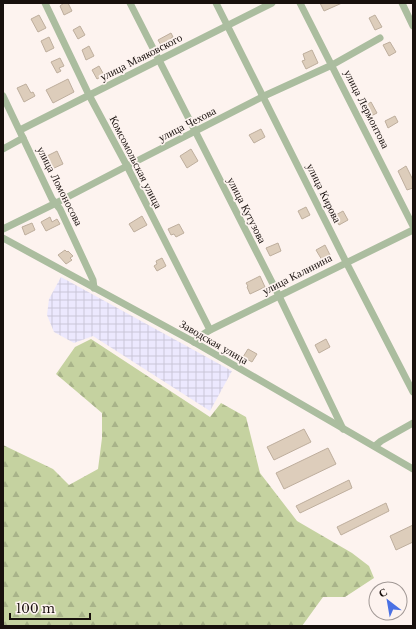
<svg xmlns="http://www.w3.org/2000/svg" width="416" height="629" viewBox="0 0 416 629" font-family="'Libre Baskerville',serif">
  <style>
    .industrial { fill: url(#industrial-grid) }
    .forest { fill: url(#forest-firs) }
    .building { fill: #ddcdbb; stroke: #beae9d }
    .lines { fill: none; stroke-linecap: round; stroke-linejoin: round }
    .minor { stroke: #abbd9f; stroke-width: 7 }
    .labels { text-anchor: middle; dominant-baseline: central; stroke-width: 3.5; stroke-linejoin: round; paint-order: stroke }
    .street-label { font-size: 11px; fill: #18100d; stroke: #fdf3ef }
  </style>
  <defs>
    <pattern id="industrial-grid" width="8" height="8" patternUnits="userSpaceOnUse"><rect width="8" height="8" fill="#ece8fe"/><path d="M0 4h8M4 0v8" fill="none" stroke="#cac6d8"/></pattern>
    <pattern id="forest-firs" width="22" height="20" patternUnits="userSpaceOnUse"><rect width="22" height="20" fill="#c5d2a0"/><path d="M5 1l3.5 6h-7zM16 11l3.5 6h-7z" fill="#a8b389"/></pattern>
  </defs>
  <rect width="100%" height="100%" fill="#fdf3ef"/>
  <polygon class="industrial" points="61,277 232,371 210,411 93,336 74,343 54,332 47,315 49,299"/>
  <polygon class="forest" points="91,339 210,417 221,403 246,417 260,473 297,521 352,553 369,566 374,578 345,597 323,597 302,626 3,626 3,445 53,469 69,485 98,469 102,438 102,413 56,374 75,347"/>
  <g class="building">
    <polygon points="64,3 68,3 72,11 64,15 60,6"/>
    <polygon points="320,3 342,3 324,11"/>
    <polygon points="39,15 46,28 38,32 31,19"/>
    <polygon points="375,15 382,27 375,30 369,18"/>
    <polygon points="80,26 85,35 78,39 73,30"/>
    <polygon points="171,33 173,37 171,38 174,43 165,47 163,43 161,45 158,40"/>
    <polygon points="49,37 54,48 46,52 41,41"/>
    <polygon points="390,42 396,52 389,56 383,45"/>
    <polygon points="89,46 94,56 86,60 82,50"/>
    <polygon points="312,50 318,63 306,69 302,61 305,60 303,54"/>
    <polygon points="60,58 64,66 59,68 61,71 57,73 51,62"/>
    <polygon points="99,66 104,75 97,79 92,70"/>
    <polygon points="68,79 74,92 53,103 46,90"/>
    <polygon points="26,84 31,93 33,92 35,96 24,102 17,88"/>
    <polygon points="371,102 377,113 369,117 363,107"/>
    <polygon points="395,116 398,122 388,128 385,121"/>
    <polygon points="261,129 265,137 254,143 249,135"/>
    <polygon points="191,149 198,161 187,168 180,156"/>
    <polygon points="57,151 63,164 52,169 47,156"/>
    <polygon points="406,166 413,180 413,188 407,190 398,171"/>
    <polygon points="306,207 310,215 302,219 298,211"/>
    <polygon points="343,211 348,220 339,225 334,216"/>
    <polygon points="142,216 147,225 134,232 129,224"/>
    <polygon points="50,217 52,222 57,219 60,224 46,231 41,222"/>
    <polygon points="32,223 35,230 25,235 22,227"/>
    <polygon points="179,224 184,233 176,237 174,234 171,235 168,229"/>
    <polygon points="278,243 281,251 270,256 266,248"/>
    <polygon points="325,245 330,255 322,260 316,250"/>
    <polygon points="65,250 67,252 68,251 73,256 70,258 72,260 66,264 58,255"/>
    <polygon points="162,258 166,266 157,271 154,266 157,264 156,261"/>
    <polygon points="260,276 265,287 250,294 247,287 248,286 246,283"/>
    <polygon points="326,339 330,347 319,353 315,345"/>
    <polygon points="248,349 257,354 252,362 243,357"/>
    <polygon points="304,429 311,442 274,460 267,447"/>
    <polygon points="328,448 336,464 284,489 276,473"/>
    <polygon points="349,480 352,488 300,513 296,506"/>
    <polygon points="386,503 389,511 341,535 337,527"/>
    <polygon points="413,525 413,542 396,550 390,536"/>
  </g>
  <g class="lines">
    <g class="minor">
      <polyline points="45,3 89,95 127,166 210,330"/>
      <polyline points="130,3 279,296 343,429"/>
      <polyline points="216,3 346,262 413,392"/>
      <polyline points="300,3 413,226"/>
      <polyline points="402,3 413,26"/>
      <polyline points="3,96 52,199 60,209 93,280 94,288"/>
      <polyline points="20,130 272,3"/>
      <polyline points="3,149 23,138"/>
      <polyline points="3,229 56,203 127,166 264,96 332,65 380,38"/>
      <polyline points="3,238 194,342 413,469"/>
      <polyline points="194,342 199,337 210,330 413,230"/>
      <polyline points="375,446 381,441 413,423"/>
    </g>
  </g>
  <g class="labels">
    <g class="street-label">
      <text transform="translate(141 57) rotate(-27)">улица Маяковского</text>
      <text transform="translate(367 109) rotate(63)">улица Лермонтова</text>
      <text transform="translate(187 124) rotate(-27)">улица Чехова</text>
      <text transform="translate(136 162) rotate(63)">Комсомольская улица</text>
      <text transform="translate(60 186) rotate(63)">улица Ломоносова</text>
      <text transform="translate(324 193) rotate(64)">улица Кирова</text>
      <text transform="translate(247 210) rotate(63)">улица Кутузова</text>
      <text transform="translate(297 274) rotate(-27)">улица Калинина</text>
      <text transform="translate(214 342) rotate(30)">Заводская улица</text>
    </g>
  </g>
  <rect width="416" height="629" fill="none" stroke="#18100d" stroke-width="8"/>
  <g transform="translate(388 601) rotate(329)"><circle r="19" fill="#fdf3ef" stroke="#a19895"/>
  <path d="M0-3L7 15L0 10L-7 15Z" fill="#4a71e4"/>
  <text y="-6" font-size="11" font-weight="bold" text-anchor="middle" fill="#18100d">С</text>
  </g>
  <path d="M10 613v6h80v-6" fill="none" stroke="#18100d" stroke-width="2"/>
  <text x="16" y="613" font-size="12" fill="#18100d" stroke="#fdf3ef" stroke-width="3" paint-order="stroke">100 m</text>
</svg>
